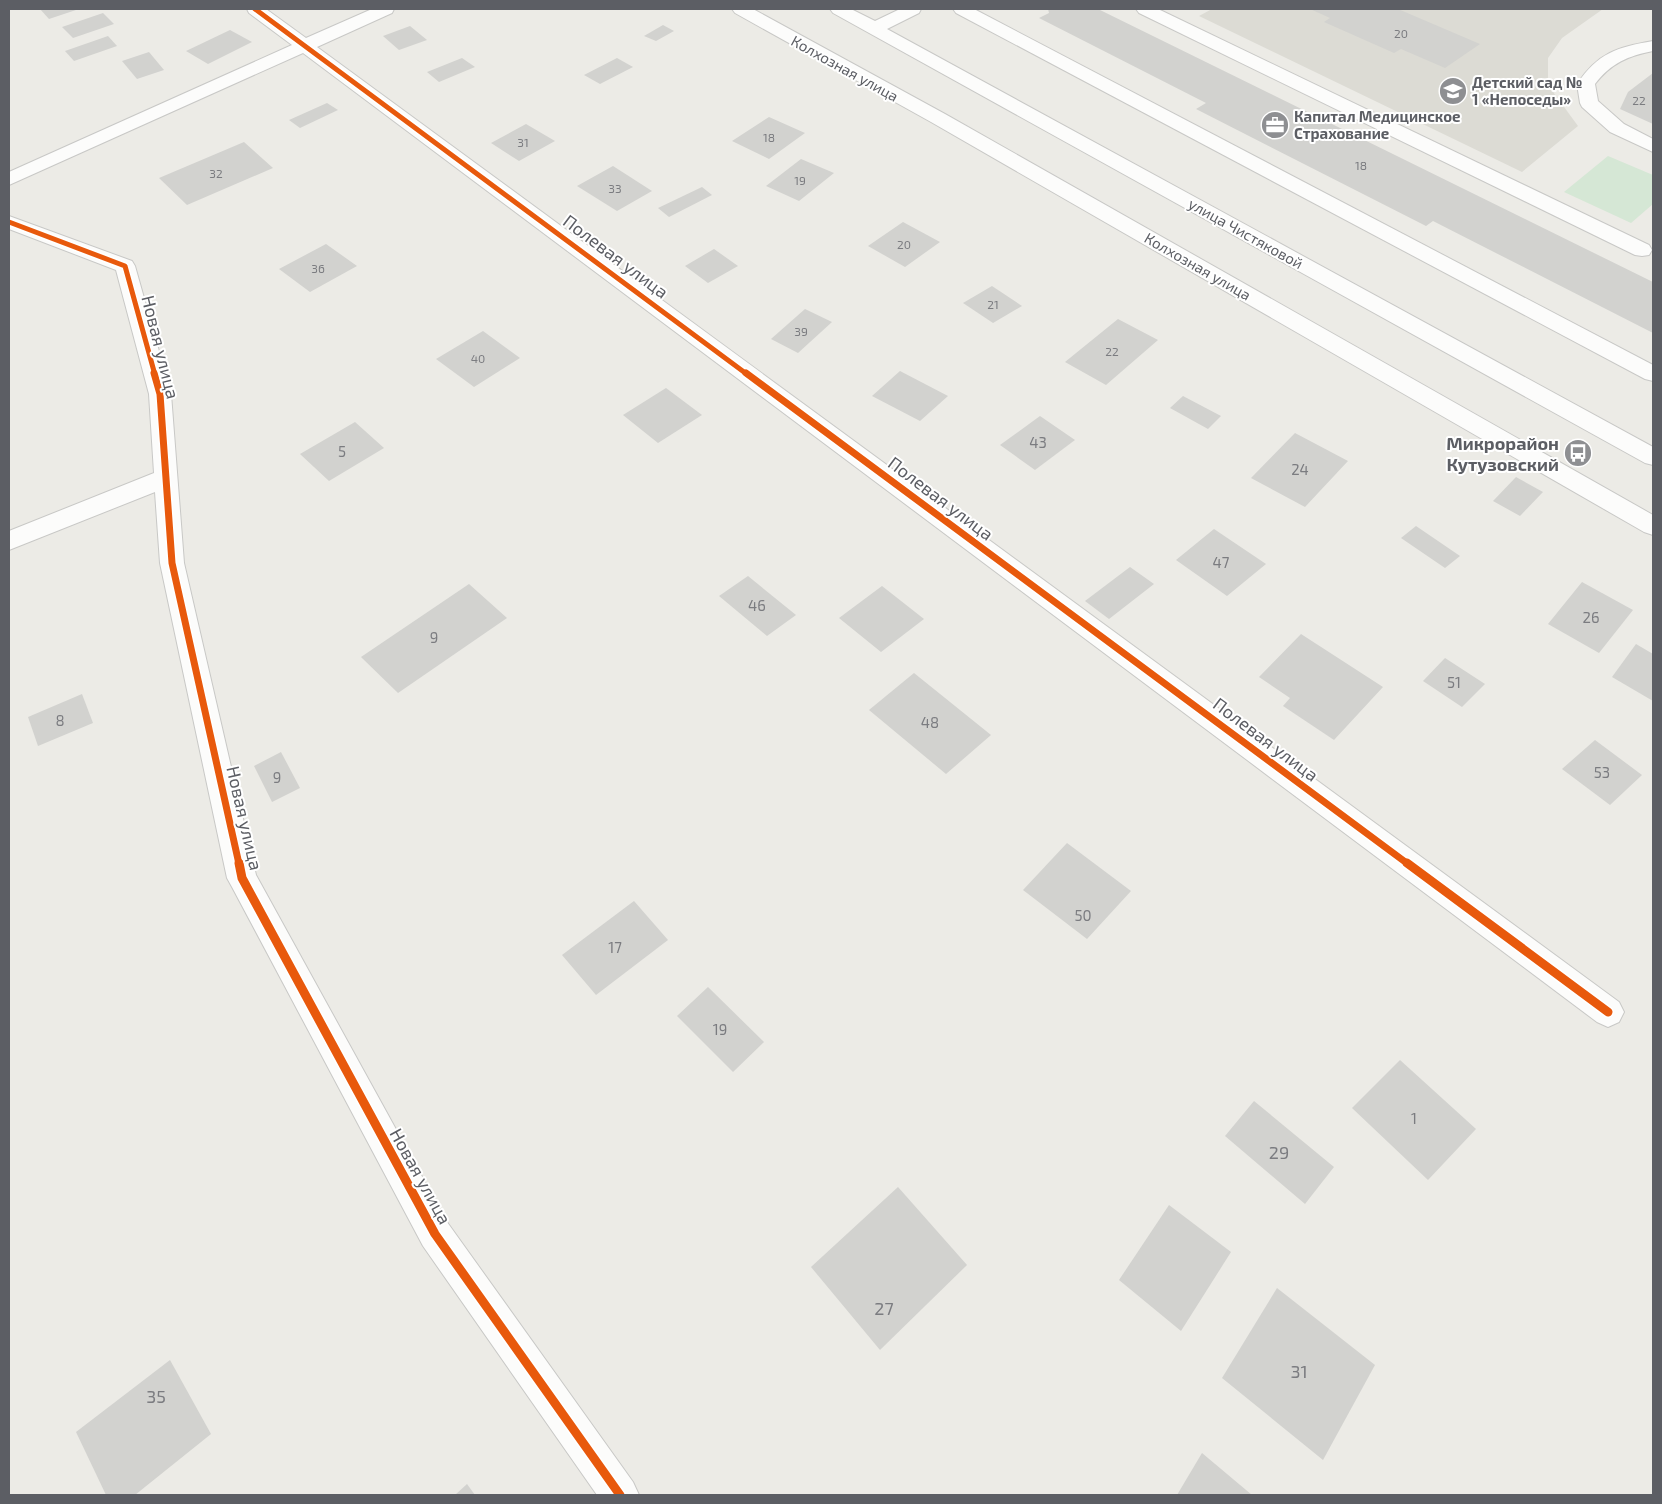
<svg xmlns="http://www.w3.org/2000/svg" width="1662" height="1504" viewBox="0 0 1662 1504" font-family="'Exo 2',sans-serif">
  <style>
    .education { fill: #dcdbd4 }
    .green { fill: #d5e7d5 }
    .building { fill: #d2d2cf }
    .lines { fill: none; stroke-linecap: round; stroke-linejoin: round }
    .minor-casing { stroke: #c8c8c6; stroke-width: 2 }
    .minor { fill: #fcfcfb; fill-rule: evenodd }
    .cycleway-far2-casing { stroke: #fff; stroke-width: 8 }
    .cycleway-far1-casing { stroke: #fff; stroke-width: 10 }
    .cycleway-casing { stroke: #fff; stroke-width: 12 }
    .cycleway-far2 { stroke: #e8590c; stroke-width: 5 }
    .cycleway-far1 { stroke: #e8590c; stroke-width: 7 }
    .cycleway { stroke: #e8590c; stroke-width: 9 }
    .labels { text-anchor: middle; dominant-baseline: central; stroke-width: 4; stroke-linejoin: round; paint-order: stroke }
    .far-number-label { font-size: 12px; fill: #7b7c80 }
    .far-street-label { font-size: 15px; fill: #5c5e64; stroke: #fff }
    .far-poi-label { font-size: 15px; font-weight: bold; fill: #5c5e64; stroke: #fff; text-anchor: start }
    .number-label { font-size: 15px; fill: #7b7c80 }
    .street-label { font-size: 18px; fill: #5c5e64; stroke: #fff }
    .poi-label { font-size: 18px; font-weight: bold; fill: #5c5e64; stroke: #fff; text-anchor: end }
    .near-number-label { font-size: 18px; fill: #7b7c80 }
  </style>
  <rect width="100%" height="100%" fill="#ecebe6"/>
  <polygon class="education" points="1212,9 1603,9 1562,38 1548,58 1548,85 1578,126 1522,172 1199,16"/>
  <polygon class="green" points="1608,156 1653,175 1653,204 1631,223 1564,192"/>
  <g class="building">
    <polygon points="40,9 79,9 49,19"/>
    <polygon points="1048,9 1098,9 1653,282 1653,333 1433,221 1426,226 1196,109 1206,103 1039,18 1049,13"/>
    <polygon points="1310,9 1398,9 1480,44 1445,68 1401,49 1394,53 1324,22 1330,18"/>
    <polygon points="103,13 114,24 73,38 62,27"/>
    <polygon points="663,25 674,31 656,41 644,36"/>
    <polygon points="410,26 427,40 399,50 383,36"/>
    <polygon points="230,30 252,42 208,64 186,51"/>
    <polygon points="108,36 117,46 74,61 65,51"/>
    <polygon points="149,52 164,70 137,79 122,61"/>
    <polygon points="462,58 475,67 439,82 427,72"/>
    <polygon points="617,58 633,67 600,84 584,75"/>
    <polygon points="1653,73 1653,124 1620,109 1628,92"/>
    <polygon points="327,103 338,110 300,128 289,120"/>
    <polygon points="769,117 805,133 769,159 732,141"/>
    <polygon points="526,124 555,141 519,161 491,143"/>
    <polygon points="244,142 273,168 187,205 159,178"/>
    <polygon points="801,159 834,173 799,201 766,186"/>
    <polygon points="613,166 652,191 617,211 577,186"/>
    <polygon points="702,187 712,195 669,217 658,208"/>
    <polygon points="903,222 940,242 905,267 868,246"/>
    <polygon points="326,244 357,266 310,292 279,269"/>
    <polygon points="714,249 738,266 708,283 685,266"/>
    <polygon points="992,286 1022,306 993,323 963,303"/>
    <polygon points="805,309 832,322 798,353 771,339"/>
    <polygon points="1118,319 1158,340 1106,385 1065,362"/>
    <polygon points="483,331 520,358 474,387 436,359"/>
    <polygon points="900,371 948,396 920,421 872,396"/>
    <polygon points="666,388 702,415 658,443 623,415"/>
    <polygon points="1183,396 1221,416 1208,429 1170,408"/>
    <polygon points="1040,416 1075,440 1035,470 1000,445"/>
    <polygon points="355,422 384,448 329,481 300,454"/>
    <polygon points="1295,433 1348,461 1305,507 1251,478"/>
    <polygon points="1516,477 1543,492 1520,516 1493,501"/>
    <polygon points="1416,526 1460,556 1445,568 1401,538"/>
    <polygon points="1214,529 1266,564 1227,596 1176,560"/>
    <polygon points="1130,567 1154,584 1109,619 1085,601"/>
    <polygon points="748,576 796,615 767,636 719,596"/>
    <polygon points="1582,582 1633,610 1599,653 1548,624"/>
    <polygon points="469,584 507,618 398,693 361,657"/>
    <polygon points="882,586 924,619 881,652 839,618"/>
    <polygon points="1301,634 1383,687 1334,740 1283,706 1290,698 1259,677"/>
    <polygon points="1636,644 1653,654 1653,701 1612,677"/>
    <polygon points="1445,658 1485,684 1462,707 1423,681"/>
    <polygon points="914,673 991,735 946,774 869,710"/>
    <polygon points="82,694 93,723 38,746 28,717"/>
    <polygon points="1595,740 1642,775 1610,805 1562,769"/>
    <polygon points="281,752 300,788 272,802 254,766"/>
    <polygon points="1067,843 1131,891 1087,939 1023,890"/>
    <polygon points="634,901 668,940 596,995 562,955"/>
    <polygon points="708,987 764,1042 733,1072 677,1016"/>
    <polygon points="1400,1060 1476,1129 1428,1180 1352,1108"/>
    <polygon points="1254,1101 1334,1167 1305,1204 1225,1136"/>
    <polygon points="898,1187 967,1265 880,1350 811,1267"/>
    <polygon points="1169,1205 1231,1252 1181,1331 1119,1280"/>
    <polygon points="1277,1288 1375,1365 1323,1460 1222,1378"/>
    <polygon points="170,1360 211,1434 135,1495 106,1495 76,1432"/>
    <polygon points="1202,1453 1252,1495 1177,1495"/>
    <polygon points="467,1484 475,1495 455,1495"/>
  </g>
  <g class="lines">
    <defs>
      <g id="minor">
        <polygon points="247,9 266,9 306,38 372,9 394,9 392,13 317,47 1619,1002 1624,1012 1619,1022 1608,1027 1597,1022 303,53 9,185 9,172 292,45 249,13"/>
        <polygon points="732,9 753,9 945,114 1653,515 1653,535 1644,532 931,122 735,13"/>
        <polygon points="830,9 851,9 875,21 900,9 921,9 919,13 887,29 1653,447 1653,465 1645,463 833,13"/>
        <polygon points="953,9 974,9 1653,365 1653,381 1645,379 956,13"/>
        <polygon points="1136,9 1158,9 1649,245 1652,250 1649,255 1642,256 1635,255 1139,13"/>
        <path d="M1653,41V51C1628,56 1611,63 1595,84L1598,101L1624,124L1653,139V152L1610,132L1582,107L1580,103L1577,84C1598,53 1617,47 1653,41Z"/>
        <polygon points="9,216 132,261 135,266 171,394 184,563 256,875 447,1222 633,1482 639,1495 597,1495 423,1246 232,887 227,878 160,563 155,492 9,550 9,531 154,473 149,394 116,270 9,229"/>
      </g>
    </defs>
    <use href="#minor" class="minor-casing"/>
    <use href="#minor" class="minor"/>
    <defs>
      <g id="cycleway-far2">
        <polyline points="255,9 748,375"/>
        <polyline points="9,222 125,266 155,375"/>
      </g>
      <g id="cycleway-far1">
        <polyline points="154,373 160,394 172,563 239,864"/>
        <polyline points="746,373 1408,864"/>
      </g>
      <g id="cycleway">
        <polyline points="239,863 242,878 435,1234 620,1495"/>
        <polyline points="1407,863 1608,1012"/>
      </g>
    </defs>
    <use href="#cycleway-far2" class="cycleway-far2-casing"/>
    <use href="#cycleway-far1" class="cycleway-far1-casing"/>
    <use href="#cycleway" class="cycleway-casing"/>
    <use href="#cycleway-far2" class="cycleway-far2"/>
    <use href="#cycleway-far1" class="cycleway-far1"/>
    <use href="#cycleway" class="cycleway"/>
  </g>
  <defs>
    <symbol id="school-disc" viewBox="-11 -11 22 22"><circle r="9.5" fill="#8e8f92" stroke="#fff"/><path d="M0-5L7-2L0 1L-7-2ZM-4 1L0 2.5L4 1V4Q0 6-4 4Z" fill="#fff"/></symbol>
    <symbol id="office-disc" viewBox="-11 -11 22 22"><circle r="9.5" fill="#8e8f92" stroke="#fff"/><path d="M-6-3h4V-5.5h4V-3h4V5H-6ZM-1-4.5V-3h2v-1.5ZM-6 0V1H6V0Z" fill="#fff"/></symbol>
    <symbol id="bus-disc" viewBox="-11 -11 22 22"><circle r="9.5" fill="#8e8f92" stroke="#fff"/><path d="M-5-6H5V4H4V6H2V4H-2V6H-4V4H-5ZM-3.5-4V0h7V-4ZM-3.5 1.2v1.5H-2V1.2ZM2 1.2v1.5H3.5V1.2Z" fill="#fff"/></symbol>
  </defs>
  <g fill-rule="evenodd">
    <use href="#school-disc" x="1437" y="75" width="32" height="32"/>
    <use href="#office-disc" x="1259" y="109" width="32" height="32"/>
    <use href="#bus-disc" x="1562" y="437" width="32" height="32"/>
  </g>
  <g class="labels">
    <g class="far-number-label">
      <text x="1401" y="33">20</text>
      <text x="1639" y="100">22</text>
      <text x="769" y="137">18</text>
      <text x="523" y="142">31</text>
      <text x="1361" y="165">18</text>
      <text x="216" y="173">32</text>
      <text x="800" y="180">19</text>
      <text x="615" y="188">33</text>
      <text x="904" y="244">20</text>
      <text x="318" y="268">36</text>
      <text x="993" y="304">21</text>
      <text x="801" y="331">39</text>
      <text x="1112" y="351">22</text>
      <text x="478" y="358">40</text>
    </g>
    <g class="far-street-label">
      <text transform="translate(845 68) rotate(29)">Колхозная улица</text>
      <text transform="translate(1246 233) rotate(29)">улица Чистяковой</text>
      <text transform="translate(1198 266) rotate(30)">Колхозная улица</text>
    </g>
    <g class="far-poi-label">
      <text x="1472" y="82">Детский сад №<tspan x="1472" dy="17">1 «Непоседы»</tspan></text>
      <text x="1294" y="116">Капитал Медицинское<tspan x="1294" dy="17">Страхование</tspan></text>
    </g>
    <g class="number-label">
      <text x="1038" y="442">43</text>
      <text x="342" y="451">5</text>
      <text x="1300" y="469">24</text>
      <text x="1221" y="562">47</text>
      <text x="757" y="605">46</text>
      <text x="1591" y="617">26</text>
      <text x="434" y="637">9</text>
      <text x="1454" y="682">51</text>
      <text x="60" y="720">8</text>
      <text x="930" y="722">48</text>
      <text x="1602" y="772">53</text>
      <text x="277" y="777">9</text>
      <text x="1083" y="915">50</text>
      <text x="615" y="947">17</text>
      <text x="720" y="1029">19</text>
      <text x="1414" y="1118">1</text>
    </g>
    <g class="street-label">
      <text transform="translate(616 256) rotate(37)">Полевая улица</text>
      <text transform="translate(161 347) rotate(76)">Новая улица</text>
      <text transform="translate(941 498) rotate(37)">Полевая улица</text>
      <text transform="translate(1266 739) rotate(37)">Полевая улица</text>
      <text transform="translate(245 818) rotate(77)">Новая улица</text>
      <text transform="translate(421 1176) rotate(61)">Новая улица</text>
    </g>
    <g class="poi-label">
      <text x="1559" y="443">Микрорайон<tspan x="1559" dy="21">Кутузовский</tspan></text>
    </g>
    <g class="near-number-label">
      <text x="1279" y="1152">29</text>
      <text x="884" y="1308">27</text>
      <text x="1299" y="1371">31</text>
      <text x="156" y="1396">35</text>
    </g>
  </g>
  <rect width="1662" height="1504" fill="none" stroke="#5c5e64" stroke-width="20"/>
</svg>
